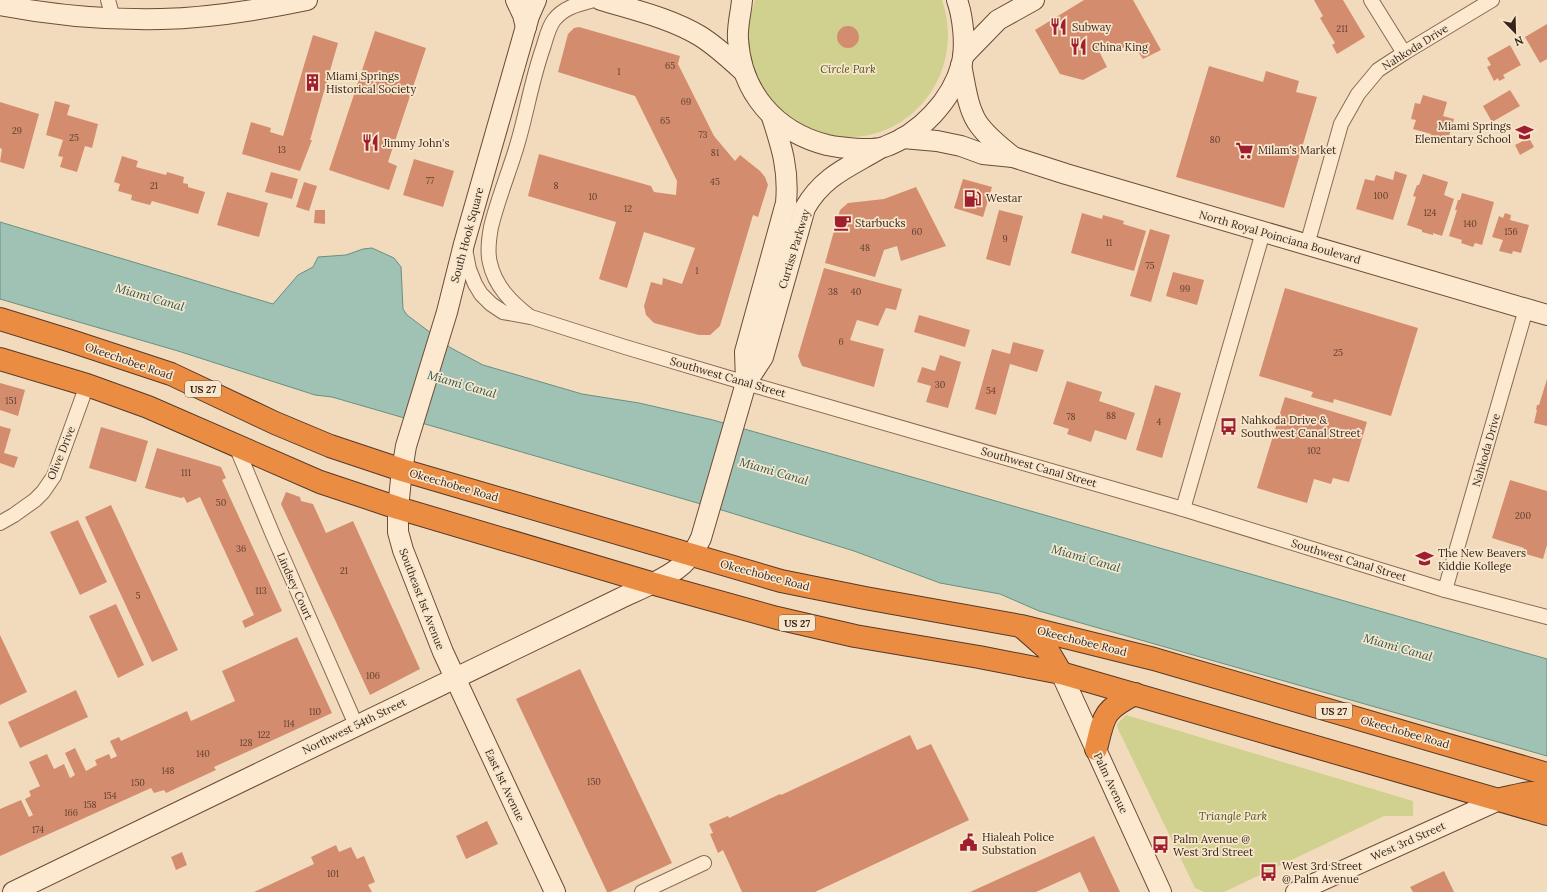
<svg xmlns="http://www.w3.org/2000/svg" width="1547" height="892" viewBox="0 0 1547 892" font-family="Lora,serif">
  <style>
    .green { fill: #d0d08f }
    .water { fill: #a0c2b4; stroke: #679081 }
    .building { fill: #d48c6e }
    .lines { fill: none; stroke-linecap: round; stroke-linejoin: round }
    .street-casing { stroke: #8a6a54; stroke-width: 16 }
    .secondary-casing { stroke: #6c4b37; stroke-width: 22 }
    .highway-casing { stroke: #573929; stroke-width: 24 }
    .street { stroke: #fce9cf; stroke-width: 14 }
    .secondary { stroke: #fce9cf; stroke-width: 20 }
    .highway { stroke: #eb8c43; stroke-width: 22 }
    .labels { text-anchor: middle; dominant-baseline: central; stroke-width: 3.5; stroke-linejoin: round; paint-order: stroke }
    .number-label { font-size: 9px; fill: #5f3f2f }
    .shield { fill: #f8e6cc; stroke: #725f4f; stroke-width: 1 }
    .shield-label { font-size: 10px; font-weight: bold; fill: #38251a }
    .poi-label { font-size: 11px; fill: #38251a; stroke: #f8e6cc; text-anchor: start }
    .street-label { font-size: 11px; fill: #38251a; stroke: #f8e6cc }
    .park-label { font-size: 11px; font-style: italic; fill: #4f561f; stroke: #f8e6cc }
    .water-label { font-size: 12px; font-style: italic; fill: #285950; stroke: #f8e6cc }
  </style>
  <rect width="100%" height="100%" fill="#f2dbbc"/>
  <g class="green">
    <path d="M755,0H942C971,85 889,166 806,127C786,118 770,104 760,85C746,57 745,29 755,0Z"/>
    <polygon points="1126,715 1413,801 1413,816 1384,816 1224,892 1204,892 1195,888 1118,729 1117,724"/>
  </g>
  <polygon class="water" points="0,222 273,304 298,275 313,267 318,257 346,255 363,249 372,248 394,258 401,267 403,309 407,315 451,348 483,365 582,394 639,403 713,420 1547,659 1547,756 1039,611 1000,594 940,583 854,551 725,511 332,397 315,395 178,351 0,299"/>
  <g class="building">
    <polygon points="1084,0 1133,0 1161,50 1143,59 1132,43 1115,52 1110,44 1099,51 1107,67 1083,80 1060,74 1035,30"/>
    <polygon points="1314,0 1343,0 1365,37 1337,54 1332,45 1335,43 1320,18 1323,16"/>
    <polygon points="1547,24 1547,59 1540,63 1525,37"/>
    <circle cx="848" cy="37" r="11"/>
    <polygon points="579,27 680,56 678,64 714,136 735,161 740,155 760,171 765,177 768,185 758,217 753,215 720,326 710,335 699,335 654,323 646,315 644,306 651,282 662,285 663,278 682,284 695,248 644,232 627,288 599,279 616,222 528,196 539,154 651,186 654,192 676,195 677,181 635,96 558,72 568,34 574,28"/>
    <polygon points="375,31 426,48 388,162 397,166 389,190 329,170"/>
    <polygon points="313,35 338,43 310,140 312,140 300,171 242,154 251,122 271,128 270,132 283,136"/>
    <polygon points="1510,45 1521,65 1503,75 1505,78 1499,81 1498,78 1494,81 1487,67 1491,65 1487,58"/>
    <polygon points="1209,66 1263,82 1266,71 1299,81 1296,92 1317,97 1284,208 1176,177"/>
    <polygon points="1510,90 1520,106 1492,122 1483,106"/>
    <polygon points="1423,95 1447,102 1443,116 1454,119 1448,140 1437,136 1436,139 1430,137 1431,134 1413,129 1416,120 1411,119 1415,103 1420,104"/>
    <polygon points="55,101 70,105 67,115 98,124 92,148 85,146 77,172 60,167 63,157 58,156 63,140 46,135"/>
    <polygon points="0,102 39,114 24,169 0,162 2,149 0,148"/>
    <polygon points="1529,138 1534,147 1520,155 1515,145"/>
    <polygon points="122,156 138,161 136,167 166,175 167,172 184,177 183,183 188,184 188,187 205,192 198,214 152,201 150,205 131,200 132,195 118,191 120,184 114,182"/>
    <polygon points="414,159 454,171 443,207 403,195"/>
    <polygon points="1395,171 1407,175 1393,220 1356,209 1365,179 1374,181 1376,175 1393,180"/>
    <polygon points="271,172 298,179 292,199 265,192"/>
    <polygon points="1423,174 1448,182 1444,195 1454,199 1442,236 1433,233 1433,235 1422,232 1422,230 1407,225 1416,197 1413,196 1417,185 1419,185"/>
    <polygon points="963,179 992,187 983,217 954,208"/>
    <polygon points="304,182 317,186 309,211 296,207"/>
    <polygon points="916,187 946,246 901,261 897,246 884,250 875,277 825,263 840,210 848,203 884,199"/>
    <polygon points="227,192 268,203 259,237 217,225"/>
    <polygon points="1462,193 1494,202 1482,245 1475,243 1473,247 1461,243 1462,240 1449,236 1457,210 1455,210 1458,200 1460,200"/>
    <polygon points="315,210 325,210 325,224 314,223"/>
    <polygon points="999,210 1023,216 1010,266 986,259"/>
    <polygon points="1082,213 1102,219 1103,215 1124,221 1123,224 1146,231 1134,271 1071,253"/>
    <polygon points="1505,213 1511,215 1510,220 1529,225 1521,253 1513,251 1512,254 1499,251 1503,240 1492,237 1499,216 1503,218"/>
    <polygon points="1150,229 1170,235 1151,302 1130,296"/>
    <polygon points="824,268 902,289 896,310 886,308 878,326 857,320 850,340 884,349 874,387 802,366 798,356"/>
    <polygon points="1173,272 1204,280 1197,305 1166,296"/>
    <polygon points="1285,288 1418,328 1391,416 1334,399 1333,403 1311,397 1313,392 1259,376"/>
    <polygon points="919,315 970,330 965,347 914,332"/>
    <polygon points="1013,342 1044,350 1037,372 1010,364 996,415 975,409 992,349 1010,354"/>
    <polygon points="940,355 961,362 948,408 926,402 931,386 917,382 922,367 935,371"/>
    <polygon points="1547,379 1547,426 1534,423 1537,410 1536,410 1537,405 1539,405"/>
    <polygon points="1067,381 1102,392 1099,401 1135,413 1126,440 1095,430 1091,442 1067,434 1069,429 1053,424"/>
    <polygon points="0,383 25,390 18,416 0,410"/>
    <polygon points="1155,385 1181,393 1162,458 1136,450"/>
    <polygon points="1285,397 1367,422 1349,482 1333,478 1331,484 1314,479 1307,503 1257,488"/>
    <polygon points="0,426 11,429 4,453 18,457 14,468 0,463"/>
    <polygon points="101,427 148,441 136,482 89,468"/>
    <polygon points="157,448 221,467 226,478 222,480 282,611 245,628 242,621 254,615 200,497 187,503 184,497 181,498 145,488"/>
    <polygon points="1510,480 1547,491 1547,545 1543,559 1522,553 1524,548 1492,538"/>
    <polygon points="286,492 300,497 301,501 313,504 326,533 353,521 420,669 370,695 281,504"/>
    <polygon points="111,505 178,650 152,662 85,517"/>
    <polygon points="78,520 107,582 80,595 50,532"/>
    <polygon points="116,604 144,665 118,678 89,616"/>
    <polygon points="0,635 27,692 0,705"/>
    <polygon points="297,637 332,713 214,767 216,770 166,793 164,790 154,793 151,788 0,856 0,809 21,800 29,817 33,815 25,799 31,796 29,791 40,786 29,762 47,754 54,769 64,764 70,778 75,775 65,753 75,748 86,771 97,765 95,760 109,754 111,759 117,756 110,741 119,737 121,741 187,711 191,721 235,701 222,671"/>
    <polygon points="580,669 672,863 610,892 607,892 516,699"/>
    <polygon points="76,690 88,717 20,748 8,722"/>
    <polygon points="910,735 917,750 931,744 969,820 815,892 742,892 723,850 718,853 710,834 713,833 709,824 728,816 729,818 780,794 781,795"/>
    <polygon points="487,821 498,844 466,859 456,836"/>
    <polygon points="1094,836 1120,892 1089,892 1080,872 1036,892 970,892"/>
    <polygon points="336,845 339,852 351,847 357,859 364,856 375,882 368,885 372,892 254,892 314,864 311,857"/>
    <polygon points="182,852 187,865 176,870 171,857"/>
    <polygon points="1444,871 1454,892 1413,892 1410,887"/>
  </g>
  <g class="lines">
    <defs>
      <g id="street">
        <polyline points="108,0 113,18"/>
        <polyline points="1371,0 1404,53"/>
        <polyline points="1307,245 1341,124 1358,94 1378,70 1404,53 1492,0"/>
        <polyline points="465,249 469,269 475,284 481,294 491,304 503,312 531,317 625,347 746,383 1183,509 1445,590 1547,617"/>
        <path d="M529,316C511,302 495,286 490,263C487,252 489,238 491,227C498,198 510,170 518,142C527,111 532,79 543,48C546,39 548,28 554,20C564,7 579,4 594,0"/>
        <polyline points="236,446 273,535 356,725"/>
        <polyline points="1183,509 1263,232"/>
        <polyline points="0,523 14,515 35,500 43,492 54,476 87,385"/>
        <polyline points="1445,590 1526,309"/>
        <polyline points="642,892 704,863"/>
      </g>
      <g id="secondary">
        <polyline points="516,0 523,15 526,27"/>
        <polyline points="536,0 529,16 464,244 447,312 406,446 402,470 398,508 398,532 403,550 443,652 555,892"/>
        <path d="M601,0C634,10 670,18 700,36C716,46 730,59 743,71"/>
        <path d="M742,0C741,13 737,26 738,39C741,92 775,132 827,145C841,148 871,151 884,147C920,134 952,101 962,63C966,45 963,17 957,0"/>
        <path d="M0,5C51,15 109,20 161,19C210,18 259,10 307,0"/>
        <polyline points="963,56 998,20 1034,0"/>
        <path d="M961,65C965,83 967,106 977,122C986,136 1001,147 1013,157"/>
        <polyline points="903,138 937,141 961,146 983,154 1013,157 1066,174 1547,315"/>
        <path d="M746,383L763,357L805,208C823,176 849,167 879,149"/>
        <polyline points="1061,673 1161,892"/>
        <path d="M13,892L621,598C640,589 673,576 686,561C693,555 697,546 701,538L746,383L745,352L786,203C789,170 782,148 772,117"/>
        <polyline points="1296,892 1499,800"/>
      </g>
      <g id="highway">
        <polyline points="0,319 68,340 171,374 275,423 330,446 402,470 781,581 865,598 1021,626 1154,659 1547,774"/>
        <polyline points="0,359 87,385 148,407 320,482 398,508 651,583 777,618 855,636 979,657 1061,673 1547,814"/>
        <polyline points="1022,627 1047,649 1061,673"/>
        <path d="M1096,749C1104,716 1103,710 1135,694"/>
        <path d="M1501,799C1516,796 1532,790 1547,794"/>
      </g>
    </defs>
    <use href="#street" class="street-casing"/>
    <use href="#secondary" class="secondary-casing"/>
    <use href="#highway" class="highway-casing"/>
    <use href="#street" class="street"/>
    <use href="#secondary" class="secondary"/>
    <use href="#highway" class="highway"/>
  </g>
  <defs>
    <symbol id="restaurant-bare" viewBox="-9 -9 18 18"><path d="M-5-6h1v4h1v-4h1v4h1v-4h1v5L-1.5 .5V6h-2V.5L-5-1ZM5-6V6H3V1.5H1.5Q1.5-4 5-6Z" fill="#9f1e2f" stroke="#f8e6cc" stroke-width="2.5" paint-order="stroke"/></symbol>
    <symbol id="building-bare" viewBox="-9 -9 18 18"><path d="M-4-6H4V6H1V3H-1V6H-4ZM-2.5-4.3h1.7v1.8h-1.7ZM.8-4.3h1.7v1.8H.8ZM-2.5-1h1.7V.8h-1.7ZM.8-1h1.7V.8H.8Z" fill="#9f1e2f" stroke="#f8e6cc" stroke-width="2.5" paint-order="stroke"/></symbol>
    <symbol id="school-bare" viewBox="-9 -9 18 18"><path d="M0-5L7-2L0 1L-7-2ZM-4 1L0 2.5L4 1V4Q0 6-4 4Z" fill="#9f1e2f" stroke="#f8e6cc" stroke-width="2.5" paint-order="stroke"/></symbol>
    <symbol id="supermarket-bare" viewBox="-9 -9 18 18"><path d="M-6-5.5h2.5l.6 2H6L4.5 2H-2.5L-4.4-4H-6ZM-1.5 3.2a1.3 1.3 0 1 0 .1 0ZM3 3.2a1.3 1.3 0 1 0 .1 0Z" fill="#9f1e2f" stroke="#f8e6cc" stroke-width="2.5" paint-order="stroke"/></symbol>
    <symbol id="fuel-bare" viewBox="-9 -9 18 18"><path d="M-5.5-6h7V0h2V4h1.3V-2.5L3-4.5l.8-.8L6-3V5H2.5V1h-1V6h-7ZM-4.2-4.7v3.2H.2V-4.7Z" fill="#9f1e2f" stroke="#f8e6cc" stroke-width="2.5" paint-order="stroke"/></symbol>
    <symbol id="cafe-bare" viewBox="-9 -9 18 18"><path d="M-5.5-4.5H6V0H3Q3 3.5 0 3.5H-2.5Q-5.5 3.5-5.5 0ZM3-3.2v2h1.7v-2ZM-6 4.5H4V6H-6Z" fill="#9f1e2f" stroke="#f8e6cc" stroke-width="2.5" paint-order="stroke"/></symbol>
    <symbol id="bus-bare" viewBox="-9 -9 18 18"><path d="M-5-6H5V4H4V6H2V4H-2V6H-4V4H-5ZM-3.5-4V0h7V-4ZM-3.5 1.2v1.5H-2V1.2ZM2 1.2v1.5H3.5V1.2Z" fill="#9f1e2f" stroke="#f8e6cc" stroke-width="2.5" paint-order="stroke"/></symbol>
    <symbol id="civic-bare" viewBox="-9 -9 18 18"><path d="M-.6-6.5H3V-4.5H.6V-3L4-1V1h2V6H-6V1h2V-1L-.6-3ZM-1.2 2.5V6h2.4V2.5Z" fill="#9f1e2f" stroke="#f8e6cc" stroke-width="2.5" paint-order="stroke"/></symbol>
  </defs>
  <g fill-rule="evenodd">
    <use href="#restaurant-bare" x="1046" y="14" width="25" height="25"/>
    <use href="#restaurant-bare" x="1066" y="34" width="25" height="25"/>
    <use href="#building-bare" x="300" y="70" width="25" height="25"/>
    <use href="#school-bare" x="1512" y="120" width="25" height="25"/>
    <use href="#restaurant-bare" x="358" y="130" width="25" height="25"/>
    <use href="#supermarket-bare" x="1232" y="138" width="25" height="25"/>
    <use href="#fuel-bare" x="960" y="186" width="25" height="25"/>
    <use href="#cafe-bare" x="830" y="210" width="25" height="25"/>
    <use href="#bus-bare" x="1216" y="414" width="25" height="25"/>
    <use href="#school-bare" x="1412" y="546" width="25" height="25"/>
    <use href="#civic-bare" x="956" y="830" width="25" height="25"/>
    <use href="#bus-bare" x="1148" y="832" width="25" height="25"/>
    <use href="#bus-bare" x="1256" y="860" width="25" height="25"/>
  </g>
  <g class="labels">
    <g class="number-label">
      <text x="1342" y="28">211</text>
      <text x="670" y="65">65</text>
      <text x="619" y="71">1</text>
      <text x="686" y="101">69</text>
      <text x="665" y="120">65</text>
      <text x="17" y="130">29</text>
      <text x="703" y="134">73</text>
      <text x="74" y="137">25</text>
      <text x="1215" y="139">80</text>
      <text x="282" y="149">13</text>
      <text x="715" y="152">81</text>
      <text x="430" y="180">77</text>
      <text x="715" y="181">45</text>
      <text x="154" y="185">21</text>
      <text x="556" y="185">8</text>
      <text x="1381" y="195">100</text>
      <text x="593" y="196">10</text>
      <text x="628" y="208">12</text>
      <text x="1430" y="212">124</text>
      <text x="1470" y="223">140</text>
      <text x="917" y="231">60</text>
      <text x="1511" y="231">156</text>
      <text x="1005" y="238">9</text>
      <text x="1109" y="242">11</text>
      <text x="865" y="247">48</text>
      <text x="1150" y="265">75</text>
      <text x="697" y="270">1</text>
      <text x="1185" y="288">99</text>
      <text x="833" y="291">38</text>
      <text x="856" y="291">40</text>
      <text x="841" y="341">6</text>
      <text x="1338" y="352">25</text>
      <text x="940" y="384">30</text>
      <text x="991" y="390">54</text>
      <text x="11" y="400">151</text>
      <text x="1111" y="415">88</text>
      <text x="1071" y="416">78</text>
      <text x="1159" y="421">4</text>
      <text x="1314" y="450">102</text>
      <text x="186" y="472">111</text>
      <text x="221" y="502">50</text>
      <text x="1523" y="515">200</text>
      <text x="241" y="548">36</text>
      <text x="344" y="570">21</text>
      <text x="261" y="590">113</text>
      <text x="138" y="595">5</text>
      <text x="373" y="675">106</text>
      <text x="315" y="711">110</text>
      <text x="289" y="723">114</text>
      <text x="264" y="734">122</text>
      <text x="246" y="742">128</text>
      <text x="203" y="753">140</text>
      <text x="168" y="770">148</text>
      <text x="594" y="781">150</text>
      <text x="138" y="782">150</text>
      <text x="110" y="795">154</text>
      <text x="90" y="804">158</text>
      <text x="71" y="812">166</text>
      <text x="38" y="829">174</text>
      <text x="333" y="873">101</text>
    </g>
    <g class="shield">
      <rect x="185" y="381" width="36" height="16" rx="3"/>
      <rect x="779" y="615" width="36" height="16" rx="3"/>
      <rect x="1316" y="703" width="36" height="16" rx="3"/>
    </g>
    <g class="shield-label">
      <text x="203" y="389">US 27</text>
      <text x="797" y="623">US 27</text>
      <text x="1334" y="711">US 27</text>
    </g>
    <g class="poi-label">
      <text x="1072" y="27">Subway</text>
      <text x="1092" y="47">China King</text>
      <text x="326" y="76">Miami Springs<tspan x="326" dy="13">Historical Society</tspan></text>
      <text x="1511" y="126" text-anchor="end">Miami Springs<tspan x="1511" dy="13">Elementary School</tspan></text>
      <text x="383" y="143">Jimmy John's</text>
      <text x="1258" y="150">Milam's Market</text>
      <text x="986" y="198">Westar</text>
      <text x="855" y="223">Starbucks</text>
      <text x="1241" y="420">Nahkoda Drive &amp;<tspan x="1241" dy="13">Southwest Canal Street</tspan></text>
      <text x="1438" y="553">The New Beavers<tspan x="1438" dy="13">Kiddie Kollege</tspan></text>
      <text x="982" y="837">Hialeah Police<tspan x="982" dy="13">Substation</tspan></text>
      <text x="1173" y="839">Palm Avenue @<tspan x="1173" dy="13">West 3rd Street</tspan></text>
      <text x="1282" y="866">West 3rd Street<tspan x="1282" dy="13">@ Palm Avenue</tspan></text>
    </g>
    <g class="street-label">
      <text transform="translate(1415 47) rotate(-32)">Nahkoda Drive</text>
      <text transform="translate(467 235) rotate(-75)">South Hook Square</text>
      <text transform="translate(1280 237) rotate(16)">North Royal Poinciana Boulevard</text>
      <text transform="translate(794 249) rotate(-73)">Curtiss Parkway</text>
      <text transform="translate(129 361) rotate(19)">Okeechobee Road</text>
      <text transform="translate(728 377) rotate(16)">Southwest Canal Street</text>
      <text transform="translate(1486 450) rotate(-74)">Nahkoda Drive</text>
      <text transform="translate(61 453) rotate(-68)">Olive Drive</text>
      <text transform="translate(1039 467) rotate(16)">Southwest Canal Street</text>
      <text transform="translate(454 485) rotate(16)">Okeechobee Road</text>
      <text transform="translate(1349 560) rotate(17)">Southwest Canal Street</text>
      <text transform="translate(765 575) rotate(15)">Okeechobee Road</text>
      <text transform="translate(295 586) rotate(66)">Lindsey Court</text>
      <text transform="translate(422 599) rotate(69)">Southeast 1st Avenue</text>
      <text transform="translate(1082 641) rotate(14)">Okeechobee Road</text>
      <text transform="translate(354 726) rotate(-26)">Northwest 54th Street</text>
      <text transform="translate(1405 732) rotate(16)">Okeechobee Road</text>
      <text transform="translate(1111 783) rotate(65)">Palm Avenue</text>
      <text transform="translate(505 785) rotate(65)">East 1st Avenue</text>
      <text transform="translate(1408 841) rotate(-24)">West 3rd Street</text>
    </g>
    <g class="park-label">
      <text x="848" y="69">Circle Park</text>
      <text x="1233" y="816">Triangle Park</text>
    </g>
    <g class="water-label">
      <text transform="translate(150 297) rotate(16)">Miami Canal</text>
      <text transform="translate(462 384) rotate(16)">Miami Canal</text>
      <text transform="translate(774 471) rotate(16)">Miami Canal</text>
      <text transform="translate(1086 558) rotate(16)">Miami Canal</text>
      <text transform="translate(1398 647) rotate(16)">Miami Canal</text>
    </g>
  </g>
  <g transform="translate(1515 32) rotate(157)" stroke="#f8e6cc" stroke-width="3" paint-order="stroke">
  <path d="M0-3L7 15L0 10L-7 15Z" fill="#38251a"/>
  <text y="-6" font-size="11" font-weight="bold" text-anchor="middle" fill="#38251a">N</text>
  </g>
</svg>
